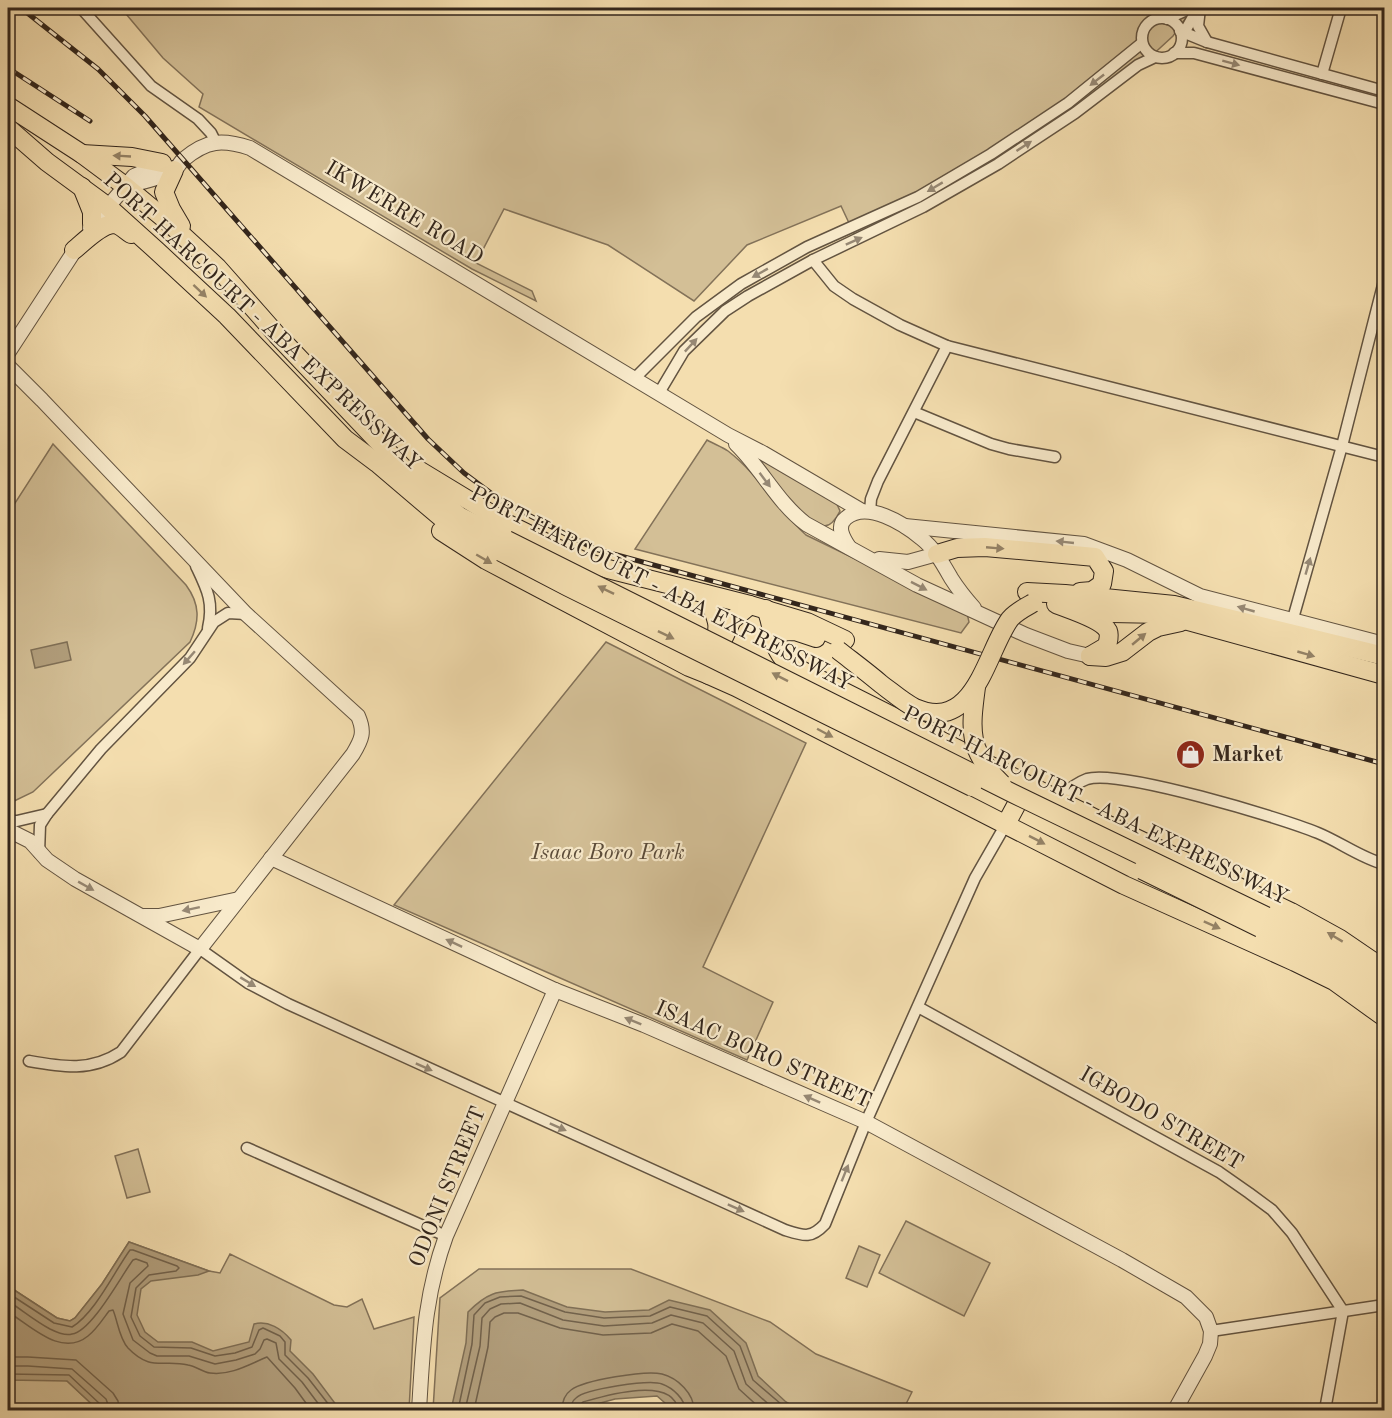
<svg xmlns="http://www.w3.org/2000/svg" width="1392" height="1418" viewBox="0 0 1392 1418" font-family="'Old Standard TT',serif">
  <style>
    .green { fill: #d3bf96; stroke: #837259; stroke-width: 1.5 }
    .water { fill: #b29f7d; stroke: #7f6f56; stroke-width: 1.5 }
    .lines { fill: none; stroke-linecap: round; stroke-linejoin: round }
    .shore { stroke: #72624c; stroke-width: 1.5 }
    .stream { stroke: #7f6f56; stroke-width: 3 }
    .minor-casing { stroke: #635441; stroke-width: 13 }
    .tertiary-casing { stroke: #635441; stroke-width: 16 }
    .primary-casing { stroke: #33261c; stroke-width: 20 }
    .trunk-casing { stroke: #33261c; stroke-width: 20 }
    .minor { stroke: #f8eacb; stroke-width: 10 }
    .tertiary { stroke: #f8eacb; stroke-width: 14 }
    .primary { stroke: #f4deaf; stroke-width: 18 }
    .trunk { stroke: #f4deaf; stroke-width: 18 }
    .rail-casing { stroke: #33261c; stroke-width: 5 }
    .rail { stroke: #f8eacb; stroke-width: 3; stroke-dasharray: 9; stroke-linecap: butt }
    .primary-bridge-casing { stroke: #33261c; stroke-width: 20; stroke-linecap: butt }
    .trunk-bridge-casing { stroke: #33261c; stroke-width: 20; stroke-linecap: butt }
    .primary-bridge { stroke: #f4deaf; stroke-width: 18 }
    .trunk-bridge { stroke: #f4deaf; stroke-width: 18 }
    .oneway { fill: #968874 }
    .oneway2 { fill: #948266 }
    .labels { text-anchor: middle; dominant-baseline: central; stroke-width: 4.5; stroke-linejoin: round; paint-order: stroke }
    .street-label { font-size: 22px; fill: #33261c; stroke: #f8eacb }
    .poi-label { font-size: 22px; font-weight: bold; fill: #33261c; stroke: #f8eacb; text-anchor: start }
    .park-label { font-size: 22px; font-style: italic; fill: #5b4c3a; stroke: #f8eacb }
  </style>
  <rect width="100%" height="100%" fill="#f4deaf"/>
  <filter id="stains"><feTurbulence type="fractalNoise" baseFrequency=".00333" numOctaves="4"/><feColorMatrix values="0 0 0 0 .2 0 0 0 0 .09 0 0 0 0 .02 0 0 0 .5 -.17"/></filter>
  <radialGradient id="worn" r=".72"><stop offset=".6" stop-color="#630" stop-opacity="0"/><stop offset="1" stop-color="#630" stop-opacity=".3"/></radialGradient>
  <g class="green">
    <polygon points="121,8 1193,8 1173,36 1147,60 1054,128 857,240 841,206 747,245 694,301 608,245 504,209 476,263 532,291 536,301 472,269 199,107 203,94 163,58"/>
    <path d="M707,440C714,444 722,447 728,451C758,474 778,510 806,535L967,613L969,622L961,633L635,549Z"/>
    <path d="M53,444L186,585C200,604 200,621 190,642L33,792L8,804V514Z"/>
    <path d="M766,461L836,502L840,511C837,517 831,527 823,526C803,523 770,479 761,462Z"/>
    <polygon points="606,642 806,743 703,967 773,1002 747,1060 394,905"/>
    <polygon points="138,1149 150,1192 127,1198 115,1156"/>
    <polygon points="906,1221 990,1263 964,1316 879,1273"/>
    <polygon points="129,1242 209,1271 220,1273 230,1254 334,1305 347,1307 362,1299 374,1329 414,1317 409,1410 136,1410 8,1286 57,1318 70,1321 75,1318 102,1284"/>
    <polygon points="859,1246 880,1255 867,1287 846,1278"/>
    <polygon points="479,1269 631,1269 770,1322 816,1354 912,1392 903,1410 800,1410 705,1359 471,1410 433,1410 440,1298"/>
    <polygon points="8,1347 67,1381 98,1410 8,1410"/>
  </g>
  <g class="water">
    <polygon points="67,642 71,660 35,668 31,650"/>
    <path d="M129,1242L209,1271L198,1275L151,1281L141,1289L137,1315L145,1332L158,1342H192L213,1351L249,1342L254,1324C268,1320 282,1329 291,1340L290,1351L313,1374L340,1410H98L67,1381L8,1380V1286L57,1318L70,1321L75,1318L102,1284Z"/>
    <path d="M523,1290L567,1307L605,1312L649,1310L669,1300L710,1310L746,1343L758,1376L786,1402L800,1410H673L657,1396L615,1399L575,1410H451L466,1343L468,1312C487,1293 496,1291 523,1290Z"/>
  </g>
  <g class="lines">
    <g class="shore">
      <path d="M8,1293L54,1323L72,1327C95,1313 114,1272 130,1250H133L177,1266L179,1268L176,1271L149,1275L136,1288L131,1317L140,1336L154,1347L191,1348L215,1356L235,1353L252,1347L259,1330L263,1328L280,1336L285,1342V1355L308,1378L333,1410"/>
      <path d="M8,1301C22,1310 35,1321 50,1329C56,1332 66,1336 72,1334C92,1331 121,1276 133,1260L136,1259L147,1263L148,1266L130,1283L123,1314L133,1340L150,1353L157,1356H189L215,1364L236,1360L255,1354L260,1349L264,1340L267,1339L276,1343L279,1359L302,1382L323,1410"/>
      <path d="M8,1312C30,1325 61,1358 88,1336C96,1330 103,1319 109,1311L113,1310C118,1322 119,1338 128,1348C151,1372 163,1359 188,1365C196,1366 202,1372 210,1373C230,1376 250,1364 267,1357L295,1388L311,1410"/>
      <polyline points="8,1357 28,1357 76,1360 113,1393 118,1401 119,1410"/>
      <polyline points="8,1366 28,1366 72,1369 106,1399 110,1410"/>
      <polyline points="8,1374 69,1375 100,1404 102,1410"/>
      <polyline points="458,1410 472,1344 474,1315 485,1303 500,1297 521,1296 565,1312 604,1318 650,1316 670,1307 707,1316 740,1346 753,1380 788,1410"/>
      <polyline points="465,1410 480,1346 482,1318 490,1309 501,1304 520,1303 563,1320 604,1326 652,1323 671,1315 703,1323 734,1351 746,1384 775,1410"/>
      <polyline points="474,1410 488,1347 490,1322 495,1317 504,1313 518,1313 560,1328 603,1335 651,1333 672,1324 698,1331 726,1356 739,1389 762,1410"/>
      <path d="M562,1410C562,1402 564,1395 571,1390C584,1380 646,1370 662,1374C678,1378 694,1394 694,1410"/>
      <path d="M571,1410C571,1406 572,1401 576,1398C585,1389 650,1379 662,1384C673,1388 685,1399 685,1410"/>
      <path d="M578,1410L579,1406L583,1402C604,1396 673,1375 678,1410"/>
    </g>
    <polyline class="stream" points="747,8 757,12 783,8"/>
    <defs>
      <g id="minor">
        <polyline points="81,8 151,86 198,119 211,133 215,141"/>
        <polyline points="1200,8 1198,26 1207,42"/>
        <circle cx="1162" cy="38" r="20"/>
        <polyline points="1167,19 1191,8"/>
        <polyline points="1180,31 1207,42 1384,91"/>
        <polyline points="1184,33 1198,8"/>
        <polyline points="1174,53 1194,53 1384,104"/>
        <polyline points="1322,74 1341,8"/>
        <polyline points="813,260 834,286 853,299 900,325 947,346 1384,457"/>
        <polyline points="635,378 696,317 741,284 807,247 918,197 991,154 1068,103 1142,43"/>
        <polyline points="659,393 684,351 725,311 748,296 813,260 923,207 998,164 1075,113 1138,65 1155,57"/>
        <polyline points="914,412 991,444 1009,449 1055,457"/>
        <polyline points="870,512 871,499 878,481 947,346"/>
        <path d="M196,566C207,589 214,602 208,628"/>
        <polyline points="1292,622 1342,446 1384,281"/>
        <path d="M1056,799C1065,792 1076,783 1087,779C1119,769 1282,818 1318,833C1340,842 1361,858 1384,864"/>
        <polyline points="8,821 17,821 47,814"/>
        <polyline points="39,853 40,825 47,814 101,749 190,658 214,622 228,613 246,614"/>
        <polyline points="918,1007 1219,1172 1249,1193 1272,1210 1292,1233 1343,1311 1325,1410"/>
        <path d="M29,1061C63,1067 91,1072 121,1052L200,949L248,983L288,1004L785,1230C804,1236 811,1239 825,1224L866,1122L975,878L1006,824"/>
        <polyline points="247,1148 446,1236"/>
        <polyline points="1211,1331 1384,1305"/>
      </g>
      <g id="tertiary">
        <path d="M125,186C139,183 163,178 175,170C178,167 180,162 184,159C207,140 222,139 250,148L728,435L763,453L862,511"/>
        <polyline points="90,228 134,176 164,163"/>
        <polyline points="8,353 79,244"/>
        <path d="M8,366L42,400L246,614L358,716C365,732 362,739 353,754L200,949L75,879L47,860L30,841L8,830"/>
        <path d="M736,444C762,469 777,502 806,524L917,585L1026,635L1068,651L1090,656"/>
        <polyline points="905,526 1084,544 1127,560 1200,596 1384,644"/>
        <path d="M849,547C843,538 836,526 846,518C867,500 904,524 921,538C935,549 943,564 951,578C958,589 966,599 974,608"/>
        <polyline points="879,559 908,562 937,554"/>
        <polyline points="271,858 555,990 644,1025 866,1122 1122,1260 1186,1297 1206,1317 1211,1331 1210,1344 1205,1356 1175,1410"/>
        <polyline points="144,916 159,916 239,899"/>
        <path d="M419,1410C423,1347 424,1297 446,1236L555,990"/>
      </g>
      <g id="primary">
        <polyline points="937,554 957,548 985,547 1095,557 1104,571 1102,584 1092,591 1080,592"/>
        <polyline points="1027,592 1065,594 1174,605 1384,656"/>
        <path d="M1056,604C1068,609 1102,619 1108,631C1110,636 1108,641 1107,646L1090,656"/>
        <polyline points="1079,608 1111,613 1163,614 1384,675"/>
        <path d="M766,609C775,630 769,644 787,663L1100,821L1291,912L1340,939L1384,969"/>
        <polyline points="771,632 795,631 816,638"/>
        <polyline points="845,640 807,622 750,605 732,620 710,667 709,675 736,687 1124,885 1295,962 1334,981 1384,1017"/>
        <polyline points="1090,656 1106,657 1122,652 1148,632 1158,627 1181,622"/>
        <polyline points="1006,824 1027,785"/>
      </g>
      <g id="trunk">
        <polyline points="8,106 82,154 125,186 166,220 217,267 277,335 409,474 459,516 507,540"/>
        <polyline points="8,128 47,162 107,206 157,251 227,316 345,439 377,463 450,525 501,552"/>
        <polyline points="82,154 132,157 162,163"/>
        <polyline points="174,170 164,192 171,209 181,226"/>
        <polyline points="82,187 92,212 92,224"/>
        <path d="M74,250C84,242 100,225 113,224C120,224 126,231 131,234"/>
        <polyline points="417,469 506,523 583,561 608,569 750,605"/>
        <polyline points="441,531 486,560 689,667 709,675"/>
        <path d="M705,655C725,633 718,618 705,594"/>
        <polyline points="1266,916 1331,950 1384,986"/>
        <polyline points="1260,928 1341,971 1384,1002"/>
      </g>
    </defs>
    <use href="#minor" class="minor-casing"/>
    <use href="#tertiary" class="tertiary-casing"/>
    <use href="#primary" class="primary-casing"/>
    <use href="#trunk" class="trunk-casing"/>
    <use href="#minor" class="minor"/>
    <use href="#tertiary" class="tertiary"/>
    <use href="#primary" class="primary"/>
    <use href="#trunk" class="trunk"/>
    <defs>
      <g id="rail">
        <polyline points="21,8 98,69 145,116 428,439 464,473 503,502 595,549 1384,764"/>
        <polyline points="8,68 90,121"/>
      </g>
    </defs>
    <use href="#rail" class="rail-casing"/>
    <use href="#rail" class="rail"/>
    <defs>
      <path id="primary-bridge" d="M838,650C852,661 867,672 881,684C892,692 903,702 915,708C975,734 986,652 1010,619C1016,612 1024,608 1033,603"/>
      <g id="trunk-bridge">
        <polyline points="507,540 1012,793 1266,916"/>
        <polyline points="501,552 568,587 972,787"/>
        <path d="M976,687C970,732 968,751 1002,784"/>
        <polyline points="1142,870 1260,928"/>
      </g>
    </defs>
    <use href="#primary-bridge" class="primary-bridge-casing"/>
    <use href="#trunk-bridge" class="trunk-bridge-casing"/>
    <use href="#primary-bridge" class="primary-bridge"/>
    <use href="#trunk-bridge" class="trunk-bridge"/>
  </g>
  <defs><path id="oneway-solid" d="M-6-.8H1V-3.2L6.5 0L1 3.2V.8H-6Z" transform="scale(1.5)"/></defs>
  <g class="oneway">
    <use href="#oneway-solid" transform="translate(1231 63) rotate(15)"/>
    <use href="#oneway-solid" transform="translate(1097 80) rotate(142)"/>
    <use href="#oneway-solid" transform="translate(1024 146) rotate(-33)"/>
    <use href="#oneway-solid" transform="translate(935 187) rotate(149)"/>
    <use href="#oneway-solid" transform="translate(854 241) rotate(-24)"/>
    <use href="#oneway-solid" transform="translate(760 273) rotate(151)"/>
    <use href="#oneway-solid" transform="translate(691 345) rotate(-47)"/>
    <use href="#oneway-solid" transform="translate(765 480) rotate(53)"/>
    <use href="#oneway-solid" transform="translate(1065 542) rotate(-174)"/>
    <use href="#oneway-solid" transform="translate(1308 566) rotate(-74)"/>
    <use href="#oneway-solid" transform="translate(919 586) rotate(27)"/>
    <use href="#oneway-solid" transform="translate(1246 609) rotate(-164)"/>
    <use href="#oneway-solid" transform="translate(189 658) rotate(131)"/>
    <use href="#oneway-solid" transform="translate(86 886) rotate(29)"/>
    <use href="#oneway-solid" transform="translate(191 909) rotate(168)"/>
    <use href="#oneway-solid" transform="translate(454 943) rotate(-155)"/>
    <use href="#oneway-solid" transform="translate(248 982) rotate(31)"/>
    <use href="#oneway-solid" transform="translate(633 1021) rotate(-158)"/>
    <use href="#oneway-solid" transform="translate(424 1067) rotate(24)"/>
    <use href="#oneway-solid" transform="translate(812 1099) rotate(-156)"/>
    <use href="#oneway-solid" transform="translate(558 1127) rotate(24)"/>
    <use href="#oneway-solid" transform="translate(845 1173) rotate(-68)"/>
    <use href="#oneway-solid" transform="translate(736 1208) rotate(24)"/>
  </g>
  <g class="oneway2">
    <use href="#oneway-solid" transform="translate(122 156) rotate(-177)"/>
    <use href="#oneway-solid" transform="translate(200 291) rotate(43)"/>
    <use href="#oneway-solid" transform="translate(995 548) rotate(5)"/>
    <use href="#oneway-solid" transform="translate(484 559) rotate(30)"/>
    <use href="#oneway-solid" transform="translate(606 590) rotate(-154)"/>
    <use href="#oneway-solid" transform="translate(666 635) rotate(26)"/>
    <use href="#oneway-solid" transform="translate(1139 639) rotate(-40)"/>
    <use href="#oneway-solid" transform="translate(1306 654) rotate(16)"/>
    <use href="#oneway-solid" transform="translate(780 677) rotate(-153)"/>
    <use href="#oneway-solid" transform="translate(825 733) rotate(28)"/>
    <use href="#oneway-solid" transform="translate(1037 840) rotate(27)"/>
    <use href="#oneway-solid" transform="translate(1212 925) rotate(24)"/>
    <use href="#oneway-solid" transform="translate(1335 937) rotate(-149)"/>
  </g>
  <defs>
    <symbol id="shop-disc" viewBox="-11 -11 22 22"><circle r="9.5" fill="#8f2418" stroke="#f8eacb"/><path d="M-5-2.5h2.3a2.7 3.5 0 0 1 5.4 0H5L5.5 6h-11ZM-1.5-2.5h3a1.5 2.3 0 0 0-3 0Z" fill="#fff"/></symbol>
  </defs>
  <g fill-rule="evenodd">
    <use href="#shop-disc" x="1174" y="738" width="33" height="33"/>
  </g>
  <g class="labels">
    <g class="street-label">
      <text transform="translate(404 213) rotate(31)">IKWERRE ROAD</text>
      <text transform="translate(262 322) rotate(43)">PORT HARCOURT - ABA EXPRESSWAY</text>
      <text transform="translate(661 589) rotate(27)">PORT HARCOURT - ABA EXPRESSWAY</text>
      <text transform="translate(1095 806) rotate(26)">PORT HARCOURT - ABA EXPRESSWAY</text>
      <text transform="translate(763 1055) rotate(24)">ISAAC BORO STREET</text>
      <text transform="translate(1161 1119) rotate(30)">IGBODO STREET</text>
      <text transform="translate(448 1187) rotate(-68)">ODONI STREET</text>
    </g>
    <g class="poi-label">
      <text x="1212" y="755">Market</text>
    </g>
    <g class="park-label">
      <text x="608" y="853">Isaac Boro Park</text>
    </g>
  </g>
  <rect width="1392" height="1418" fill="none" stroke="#f4deaf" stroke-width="30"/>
  <rect x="9" y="9" width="1374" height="1400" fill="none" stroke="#33261c" stroke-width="3"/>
  <rect x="15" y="15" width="1362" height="1388" fill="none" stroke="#33261c" stroke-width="1.5"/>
  <rect width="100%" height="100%" filter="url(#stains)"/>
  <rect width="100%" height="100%" fill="url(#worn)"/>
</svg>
